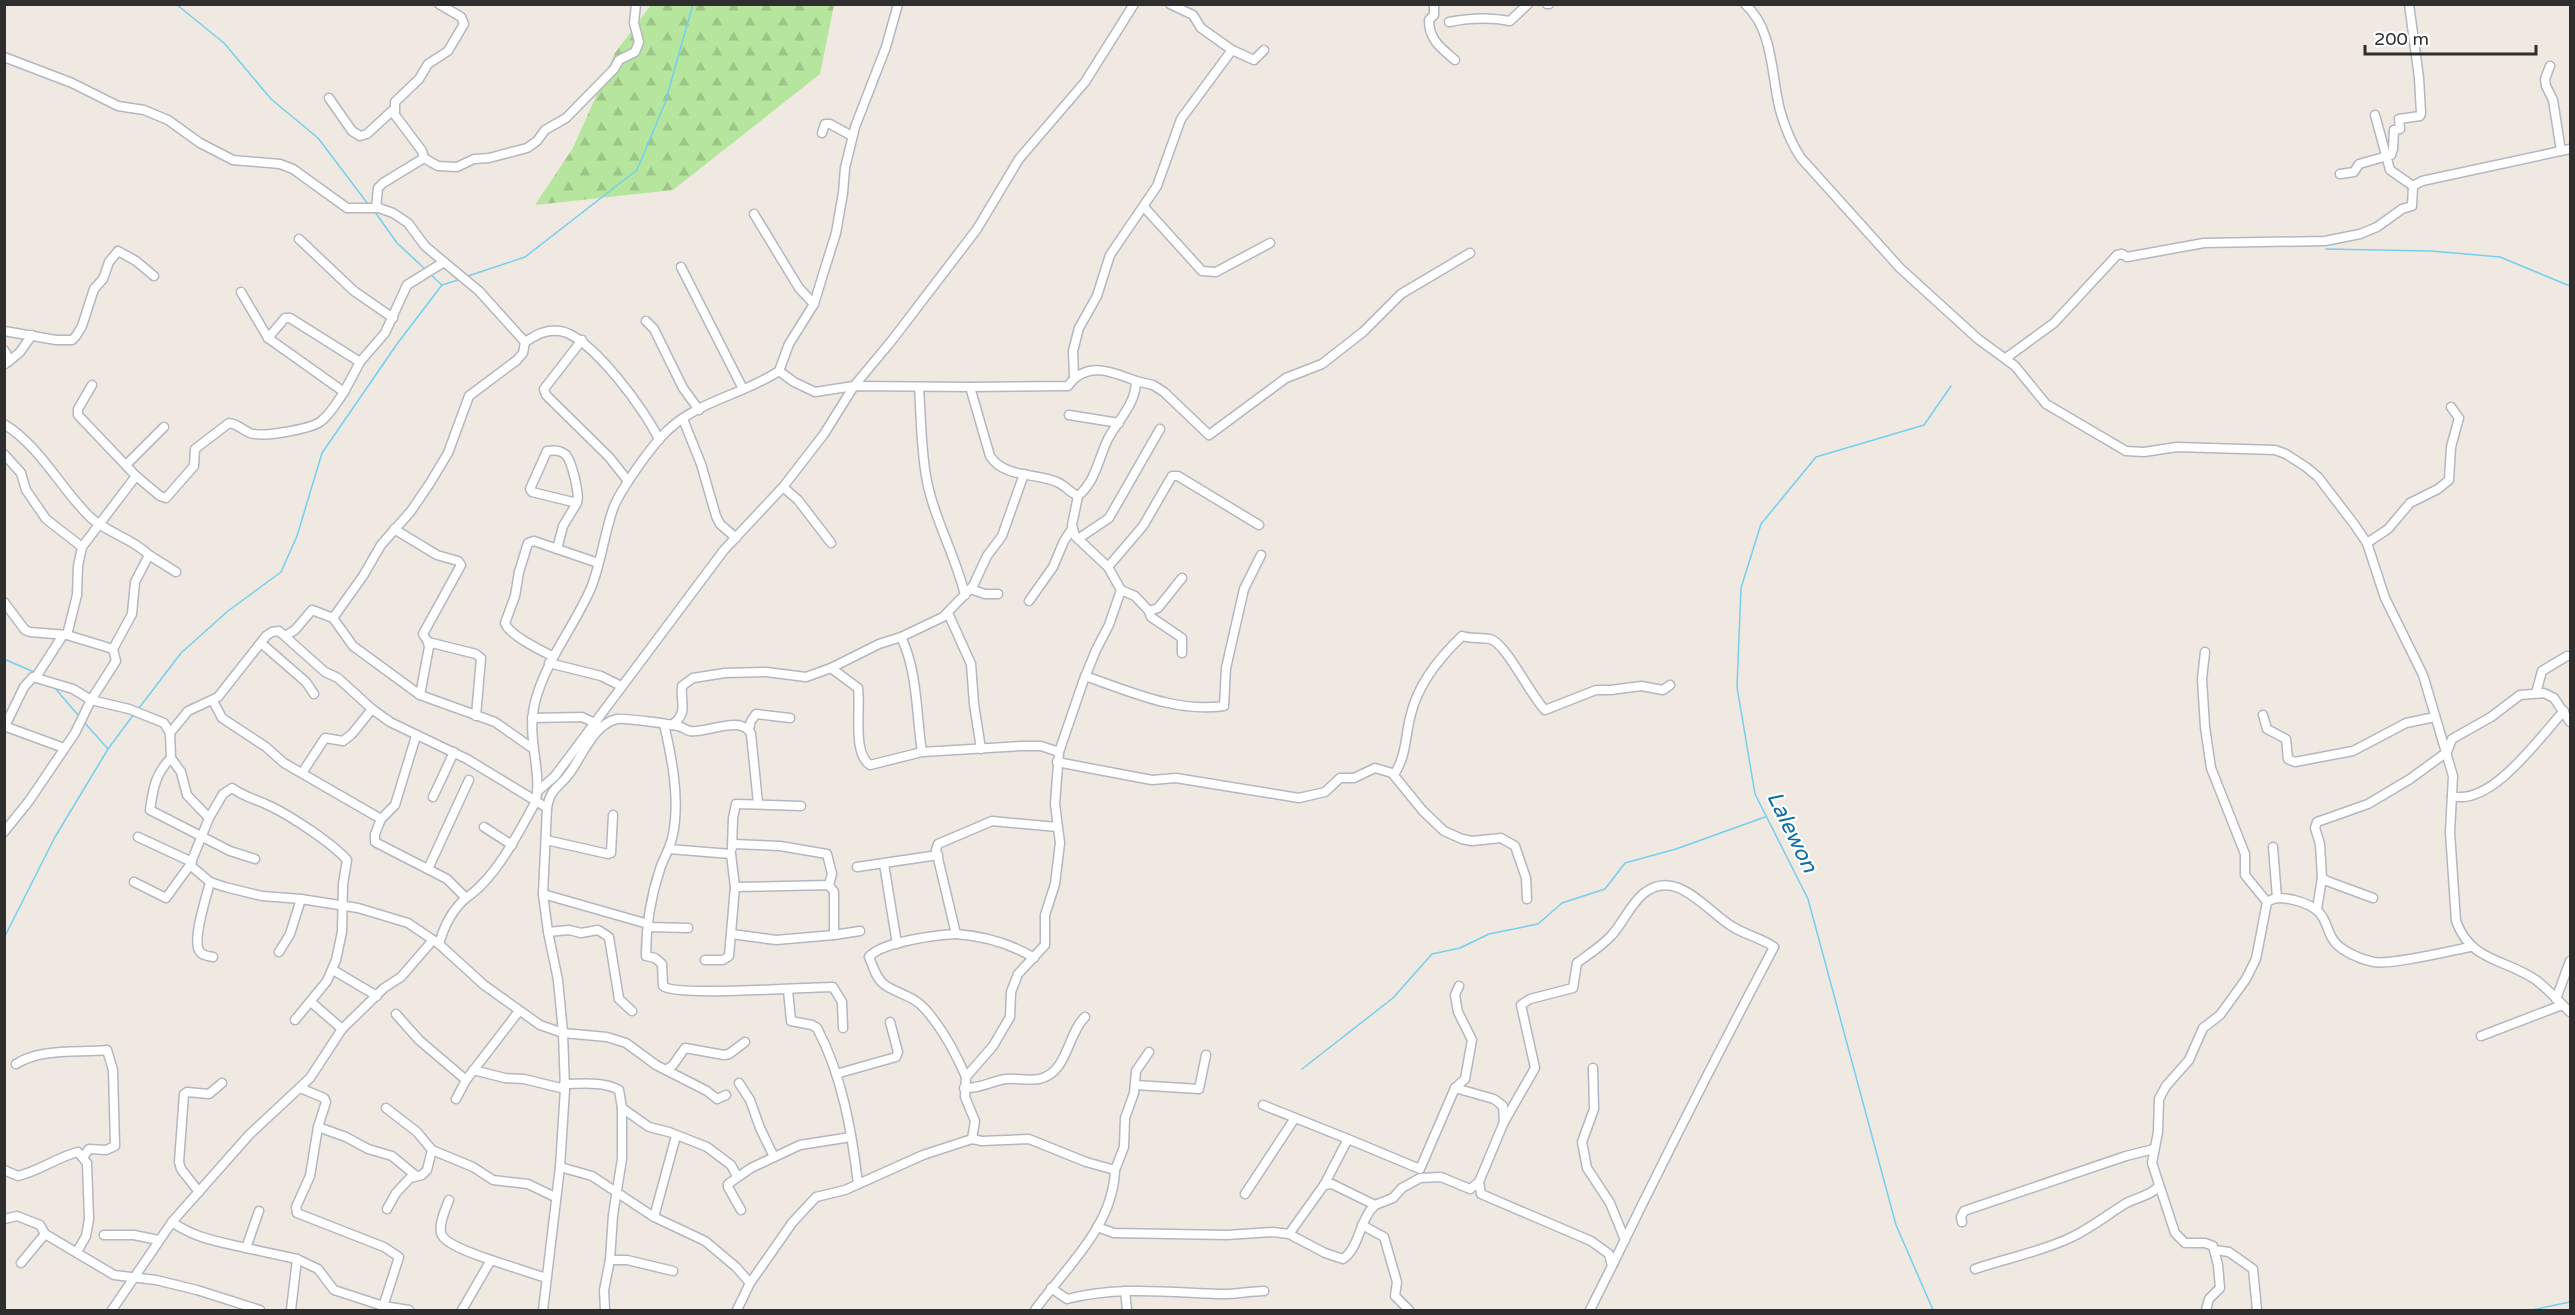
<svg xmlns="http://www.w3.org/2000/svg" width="2575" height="1315" viewBox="0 0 2575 1315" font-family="'Varela Round',sans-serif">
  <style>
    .forest { fill: url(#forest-firs) }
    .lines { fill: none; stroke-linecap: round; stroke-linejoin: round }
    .stream { stroke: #75cff0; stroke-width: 1.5 }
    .minor-casing { stroke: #b4b7c1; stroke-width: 11 }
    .minor { stroke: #fff; stroke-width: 8 }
    .labels { text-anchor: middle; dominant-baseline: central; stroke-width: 4.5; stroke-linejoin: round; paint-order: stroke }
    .water-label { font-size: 22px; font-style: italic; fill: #0d6fa3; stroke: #fff }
  </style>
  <defs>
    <pattern id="forest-firs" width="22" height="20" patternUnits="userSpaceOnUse" patternTransform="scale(1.5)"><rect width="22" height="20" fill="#b6e59e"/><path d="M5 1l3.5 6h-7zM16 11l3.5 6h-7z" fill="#9dc588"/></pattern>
  </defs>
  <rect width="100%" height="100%" fill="#efe9e1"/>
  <polygon class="forest" points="651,5 834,5 820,74 673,190 535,205 573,148 615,53"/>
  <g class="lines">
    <g class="stream">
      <polyline points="176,4 224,43 271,99 318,138 368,204"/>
      <polyline points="375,212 397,243 425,269"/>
      <polyline points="2326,249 2431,251 2500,257 2570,286"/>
      <polyline points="431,275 442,285"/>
      <polyline points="468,276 525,257 637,170 665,103 693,4"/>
      <polyline points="4,659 34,672"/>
      <polyline points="54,687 78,715"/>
      <polyline points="139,708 181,653 228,611 281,572 297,536 322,453 397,344 442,285 461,279"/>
      <polyline points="83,721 108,749"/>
      <polyline points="4,938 55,837 108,749 134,714"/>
      <polyline points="1302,1069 1393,998 1432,954 1460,948 1489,934 1538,924 1562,903 1605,889 1625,863 1676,849 1765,817"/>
      <polyline points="1933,1310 1896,1225 1808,899 1755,794 1737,687 1741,588 1761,524 1816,457 1924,425 1951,386"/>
      <polyline points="2532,1310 2570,1302"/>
    </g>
    <defs>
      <g id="minor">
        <polyline points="1170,4 1193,15 1201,28 1232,50 1254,60 1264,50"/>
        <path d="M1434,4V15L1429,20C1429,40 1441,48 1455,60"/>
        <polyline points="1547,4 1549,4"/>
        <path d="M1745,4C1774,30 1771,76 1780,110C1785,128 1791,143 1801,158L1900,268L1978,339L2015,366L2046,404L2126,451L2144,452L2177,447L2275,450L2286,454L2306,467L2318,477L2354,524L2367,543L2385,598L2423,675L2453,776L2450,832L2456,921C2471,962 2504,958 2536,980C2548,989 2559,1002 2570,1012"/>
        <path d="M1449,22C1470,18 1489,17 1510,21L1528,4"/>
        <path d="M4,57L72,83L118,106L144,110L168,120L200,143L233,160L280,164L293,169L347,208H379L393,213L408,223L425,246L444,262L479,291L525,342C536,335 545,329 560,331C590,335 647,412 659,440"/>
        <polyline points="2550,66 2545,79 2546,86 2553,100 2561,151"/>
        <polyline points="329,98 352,131 360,136 367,134 394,109"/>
        <polyline points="2375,115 2390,170 2413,186"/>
        <polyline points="822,133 825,124 830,124 852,136"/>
        <polyline points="424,158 438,166 457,167 474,159 489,158 527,148 537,141 545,130 566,118 614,69 619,60 635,52 639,42 634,23 636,4"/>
        <polyline points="2340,174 2354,172 2359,164 2391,155 2393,149 2394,130 2400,129 2399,119 2420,116 2421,113 2419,78 2409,4"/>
        <polyline points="2413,186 2422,181 2570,149"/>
        <polyline points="1144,207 1202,271 1216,272 1270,243"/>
        <polyline points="376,208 378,188 383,183 424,158 422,151 395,115 395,102 419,79 428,64 448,51 464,24 461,17 439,4"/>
        <polyline points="754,214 799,288 814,304"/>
        <polyline points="299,239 354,291 393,318"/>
        <polyline points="681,267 743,389"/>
        <polyline points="241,292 268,338 344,392 360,362 385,333 407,285 444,262"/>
        <polyline points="646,321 654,329 683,388 699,410"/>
        <polyline points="4,331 56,340 72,340 76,336 82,326 94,289 103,279 109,262 118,251 136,261 154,276"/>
        <polyline points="268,338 285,318 290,318 360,362"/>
        <polyline points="582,340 544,389 546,395 609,457 628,481"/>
        <polyline points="525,342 523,353 517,360 469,396 448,453 430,483 411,511 381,545 363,576 333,618 353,646 420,695 495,722 532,748"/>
        <polyline points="4,350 8,357 5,364"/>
        <polyline points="2006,358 2054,323 2117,255 2122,254 2127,257 2204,243 2325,241 2360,234 2377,227 2402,209 2412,206 2413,186"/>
        <polyline points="8,362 20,352 32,335"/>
        <polyline points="1074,377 1073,351 1079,328 1097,296 1110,255 1157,186 1181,119 1232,50"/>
        <polyline points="1136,381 1153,385 1164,392 1209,435 1286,378 1322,364 1363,332 1401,294 1470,253"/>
        <polyline points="92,385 78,409 78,415 136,476"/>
        <path d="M970,387L1068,386C1086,361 1111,371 1136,381C1136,404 1118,420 1108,439C1098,459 1096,481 1078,496"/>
        <path d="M919,388C921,417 921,447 926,476C933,517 955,554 965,595"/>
        <polyline points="1069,415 1119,423"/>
        <polyline points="683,419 701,464 716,516 720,524 736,538"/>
        <path d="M4,424C41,447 60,488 90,517C107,533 132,538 149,555L135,582L132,614L113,649L116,661L91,700L129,709L164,723L170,733L171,758L181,772L187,795L209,818L190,865L210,882L225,887L262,896L301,899L358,908L408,923L439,944L484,985L540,1025L563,1033L607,1037L626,1043L656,1065L707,1091L717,1099L726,1095"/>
        <path d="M4,454L21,473L26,490L46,519L82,547L136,476L160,496L166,498L194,466L195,449L229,423C238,424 242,430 250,433C262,438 309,429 320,422C330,415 337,402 344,392"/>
        <polyline points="126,465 164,427"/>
        <polyline points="783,487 798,500 831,543"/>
        <polyline points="394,529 437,555 458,561 461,565 423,634 428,642 429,647 420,695"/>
        <polyline points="1078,539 1109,518 1160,429"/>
        <polyline points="2367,543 2388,529 2410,503 2438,489 2449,480 2451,447 2459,418 2451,407"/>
        <path d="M557,549L563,526L577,503L532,492L530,489L547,451C554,450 561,450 566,455C572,462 580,495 577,503"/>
        <polyline points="149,555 176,572"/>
        <polyline points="1108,567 1143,526 1172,476 1178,476 1259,525"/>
        <polyline points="970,589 985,594 998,594"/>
        <polyline points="1121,590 1135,596 1149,611 1151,617 1182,638 1182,653"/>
        <polyline points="1029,601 1053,567 1064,541 1072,529"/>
        <polyline points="4,602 25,630 30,632 67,635 113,649"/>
        <polyline points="1149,611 1158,608 1182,578"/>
        <polyline points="948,613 971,664 974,704 981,749"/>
        <polyline points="67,635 77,595 78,566 82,547"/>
        <polyline points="285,636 295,630 312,610 333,618"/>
        <polyline points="428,642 476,654 481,658 476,716"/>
        <polyline points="261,643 306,682 314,694"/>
        <polyline points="2205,652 2202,679 2205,727 2211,768 2245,854 2245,875 2267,902"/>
        <path d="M552,656C540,650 509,635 505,623L515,596L519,572L528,543L534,541L598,563"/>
        <polyline points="549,663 601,676 621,686"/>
        <polyline points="831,668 879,644 901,637"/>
        <path d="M1085,676C1129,691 1176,713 1224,706L1226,668L1244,589L1261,555"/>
        <polyline points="36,677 63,635"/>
        <polyline points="2536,693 2542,671 2567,656"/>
        <polyline points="213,701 222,718 266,747 284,763 381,819 395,805 416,736"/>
        <polyline points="2263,715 2267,729 2286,739 2288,759 2295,762 2353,751 2406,723 2435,717"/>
        <polyline points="532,718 582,717 597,724"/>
        <path d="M664,724C672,759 680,799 673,834C671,847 664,857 660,869C651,896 646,927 646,956L655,958L662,964L663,986C675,997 808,987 833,987L842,1002L843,1028"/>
        <path d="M672,725C689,712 680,704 682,686L693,678L725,673L766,672L806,677L831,668L858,688C861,708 852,753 870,765L922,752L1021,746H1041L1059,752"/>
        <polyline points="4,726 64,748"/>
        <polyline points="749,729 751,721 756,714 790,718"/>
        <path d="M170,733L188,711L218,697L266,636L272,632L279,631L325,672L338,678L372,709L390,722L467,759L536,801C519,832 496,878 466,898"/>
        <path d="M922,752C916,714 918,672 901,637L943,617L973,586L987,556L1002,536L1024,474"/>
        <path d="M171,758C155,774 153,789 150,810L230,851L255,859"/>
        <polyline points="1057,762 1152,780 1176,778 1299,798 1325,792 1340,778 1354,778 1375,768 1392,773 1423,811 1444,831 1462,839 1472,841 1501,838 1515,846 1526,878 1527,899"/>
        <polyline points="302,773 325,738 343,741 352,734 372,709"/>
        <path d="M1392,773H1395C1407,754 1405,735 1411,714C1418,685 1440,657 1462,636C1471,639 1481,637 1490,639C1506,643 1530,695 1545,710L1596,690H1611L1641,686L1663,690L1670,685"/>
        <polyline points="538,791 555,776 724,550 783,487 824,434 854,386 893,339 977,229 1019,159 1085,82 1134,4"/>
        <path d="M2452,796C2492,807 2541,735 2564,711"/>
        <polyline points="433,797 454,752"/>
        <path d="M547,808C551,787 558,789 569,774C581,759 593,724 617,719C624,718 673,724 681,727C684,728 686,730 690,731C705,734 742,714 751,734L758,803"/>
        <path d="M209,818L223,794L232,788C246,798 256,799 270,806C291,816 332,843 347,860L343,884L342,932L336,960L327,981L295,1020"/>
        <path d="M381,819L375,834V842L447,879L466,898C452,910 444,926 439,944"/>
        <polyline points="484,827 512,845"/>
        <polyline points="4,832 29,801 75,733 91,700 73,689 33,677 24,687 5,726"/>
        <polyline points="138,837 192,862"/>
        <polyline points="546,840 608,854 611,853 613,815"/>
        <polyline points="733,844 780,846 827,854 832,874 829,885"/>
        <polyline points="2273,847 2277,898"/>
        <polyline points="732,848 733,818 736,804 801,806"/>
        <polyline points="669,849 731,854 735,887 729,956 723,960 705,960"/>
        <polyline points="884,864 897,944"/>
        <polyline points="857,867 938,855"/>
        <polyline points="428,869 469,780"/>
        <polyline points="134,882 166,898 190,865"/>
        <path d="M210,882C207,896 191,941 200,952C203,956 208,956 213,957"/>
        <polyline points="543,894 648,924"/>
        <polyline points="2373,898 2327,881 2322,878 2320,844 2315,828 2317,822 2368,804 2410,779 2447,752 2452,739 2491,717 2520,695 2544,693 2554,698 2570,722"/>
        <polyline points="2317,909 2322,878"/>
        <polyline points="648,927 688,928"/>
        <polyline points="548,932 569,930 581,933 598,930 609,937 619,999 632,1011"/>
        <polyline points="732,934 776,940 834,935 834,892 829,885 735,887"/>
        <path d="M956,934C983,936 1010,943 1034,958"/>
        <polyline points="834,935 860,931"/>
        <polyline points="279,952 290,934 301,899"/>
        <polyline points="333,970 377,996"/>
        <path d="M788,990L791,1021L812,1025L817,1028C842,1075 852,1132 858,1184"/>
        <polyline points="2556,999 2570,961"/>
        <polyline points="311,1002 342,1029"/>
        <polyline points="396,1014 419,1040 466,1080"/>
        <polyline points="2481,1036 2562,1005"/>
        <path d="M16,1064C41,1048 77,1053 107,1050L113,1070L115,1146L106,1150L89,1149L84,1156"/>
        <polyline points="1593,1068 1594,1109 1582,1142 1587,1168 1610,1203 1625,1240"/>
        <polyline points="473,1070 505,1078 524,1079 565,1089"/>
        <polyline points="666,1070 673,1065 685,1048 724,1055 729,1054 745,1042"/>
        <polyline points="836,1074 896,1057 898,1052 890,1022"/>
        <path d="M966,1077C956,1054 942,1028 925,1009C914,996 898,994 885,985C876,979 873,966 869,957C881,942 936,935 956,934L936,850L938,844L992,821L1057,827"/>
        <polyline points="739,1083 750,1100 760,1128 774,1157"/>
        <path d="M564,1084C582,1084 603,1081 619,1090L622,1108L649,1127L669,1132L707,1147L731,1165L737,1176"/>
        <polyline points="1135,1085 1199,1089 1206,1055"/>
        <polyline points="300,1088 324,1098 326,1102 318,1127 346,1137 368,1149 392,1156 415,1175"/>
        <path d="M964,1088C980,1089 991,1081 1006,1079C1017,1078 1028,1081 1039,1079C1068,1073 1067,1034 1085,1017"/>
        <polyline points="1455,1088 1465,1079 1472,1040 1458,1012 1455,995 1459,986"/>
        <polyline points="456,1099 466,1080 519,1011"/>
        <polyline points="1263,1105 1348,1139"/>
        <polyline points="386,1108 417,1132 432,1150 473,1167 493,1180 528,1184 555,1197"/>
        <path d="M1504,1122L1535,1068L1521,1005L1530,999L1573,988L1577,963C1588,955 1600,947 1610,937C1622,925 1629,906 1643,894C1676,866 1707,912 1733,927C1746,935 1761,938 1774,947C1718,1053 1664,1159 1612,1266"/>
        <polyline points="318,1127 310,1176 296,1207 297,1213 384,1247 399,1257 382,1310"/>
        <polyline points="972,1139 982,1141 1029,1139 1086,1162 1115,1170 1124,1147 1125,1118 1134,1093 1136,1071 1149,1052"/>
        <polyline points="560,1167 592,1176 654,1217 705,1241 736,1267 750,1283"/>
        <path d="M4,1170L18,1176C40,1171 57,1157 78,1152L87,1163L89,1219L86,1236L77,1252"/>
        <polyline points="1324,1185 1332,1184 1375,1205 1393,1198 1402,1188 1420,1178 1441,1177 1470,1189 1479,1182 1481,1194 1591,1241 1609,1254 1612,1266 1590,1310"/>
        <polyline points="199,1192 181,1169 179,1162 184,1094 187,1092 209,1094 222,1083"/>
        <polyline points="1245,1194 1295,1118"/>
        <path d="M449,1200C445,1210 439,1223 441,1233C444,1245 480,1256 491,1260"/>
        <polyline points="387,1209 396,1193 410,1178 422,1175 427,1170 432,1150"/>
        <polyline points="741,1210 728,1187 728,1184 751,1168 800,1145 851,1137"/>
        <polyline points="259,1211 246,1248 297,1259 291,1310"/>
        <polyline points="654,1217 676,1136"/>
        <polyline points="4,1219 17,1216 40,1225 45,1234 114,1275 156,1280 197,1290 260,1310"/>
        <path d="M172,1222C194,1238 220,1242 246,1248"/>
        <polyline points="1962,1222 1961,1217 1964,1211 2126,1156 2154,1149"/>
        <polyline points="1362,1225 1384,1237 1397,1282 1395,1296 1409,1310"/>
        <polyline points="1097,1227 1114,1233 1227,1235 1273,1232 1289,1234 1324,1185 1348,1139 1420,1169 1455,1088 1494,1099 1503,1106 1504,1122 1479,1182"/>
        <path d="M1289,1234L1325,1253L1343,1259C1360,1247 1359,1220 1375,1205"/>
        <polyline points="104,1235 134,1235 158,1240"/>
        <polyline points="2215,1250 2229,1252 2253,1269 2257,1310"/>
        <polyline points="297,1259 318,1269 334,1290 383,1306 409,1310"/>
        <polyline points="610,1260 613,1215 622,1159 622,1108"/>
        <polyline points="21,1263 45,1234"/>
        <path d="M1975,1269C2007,1258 2041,1252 2072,1237C2090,1228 2106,1216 2123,1205C2134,1198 2151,1196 2159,1186"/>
        <path d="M1051,1288L1067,1299C1117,1286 1167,1292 1218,1294C1234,1295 1249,1291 1264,1291"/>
        <polyline points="1125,1291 1127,1310"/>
        <polyline points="112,1310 172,1222 249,1135 310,1078 342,1029 384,988 401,977 433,940"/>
        <polyline points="462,1310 491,1260 546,1278"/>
        <path d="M543,1310L560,1167L565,1089L563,1033L558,980L548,932L543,894L547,808L536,801C542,769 526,738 535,702C546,660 574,627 591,588C601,563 604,535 613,509C620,490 652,445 667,431C697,401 745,394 779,371L789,344L814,304L821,281L836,233L843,193L845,168L855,127L886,47L898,4"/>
        <polyline points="605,1310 604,1290 610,1260 627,1260 673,1271"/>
        <path d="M737,1310L750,1283L762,1266L792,1223L816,1197L845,1190L923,1155L972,1139L975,1121L965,1097L966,1077L993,1046L1010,1017L1011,992L1018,974L1045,945V915L1055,884L1060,843L1055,804L1059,752L1083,682L1096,650L1109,625L1121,590L1108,567L1075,536L1072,525L1078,496C1071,493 1065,486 1059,483C1037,472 1005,479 990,456L970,387L854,386L815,392L794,382L779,371"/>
        <path d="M1035,1310C1066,1267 1113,1227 1115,1170"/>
        <path d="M2206,1310L2209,1299L2220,1288L2218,1265L2213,1246L2205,1243H2185L2175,1233L2152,1163L2158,1132L2159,1099L2166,1086L2189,1060L2203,1028L2220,1015L2246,979L2256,959L2267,902C2276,896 2284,898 2294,900C2338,911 2318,934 2344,950C2352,955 2364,960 2374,962C2392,965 2450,951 2470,947"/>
      </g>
    </defs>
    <use href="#minor" class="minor-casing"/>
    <use href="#minor" class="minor"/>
  </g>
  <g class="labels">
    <g class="water-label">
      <text transform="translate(1792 832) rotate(64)">Lalewon</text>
    </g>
  </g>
  <rect width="2575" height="1315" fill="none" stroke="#2e2e2e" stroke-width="12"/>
  <path d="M2365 45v9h171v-9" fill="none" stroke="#2e2e2e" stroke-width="3"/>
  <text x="2374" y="45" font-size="18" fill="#2e2e2e" stroke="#ffffff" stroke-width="4.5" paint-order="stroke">200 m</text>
</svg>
